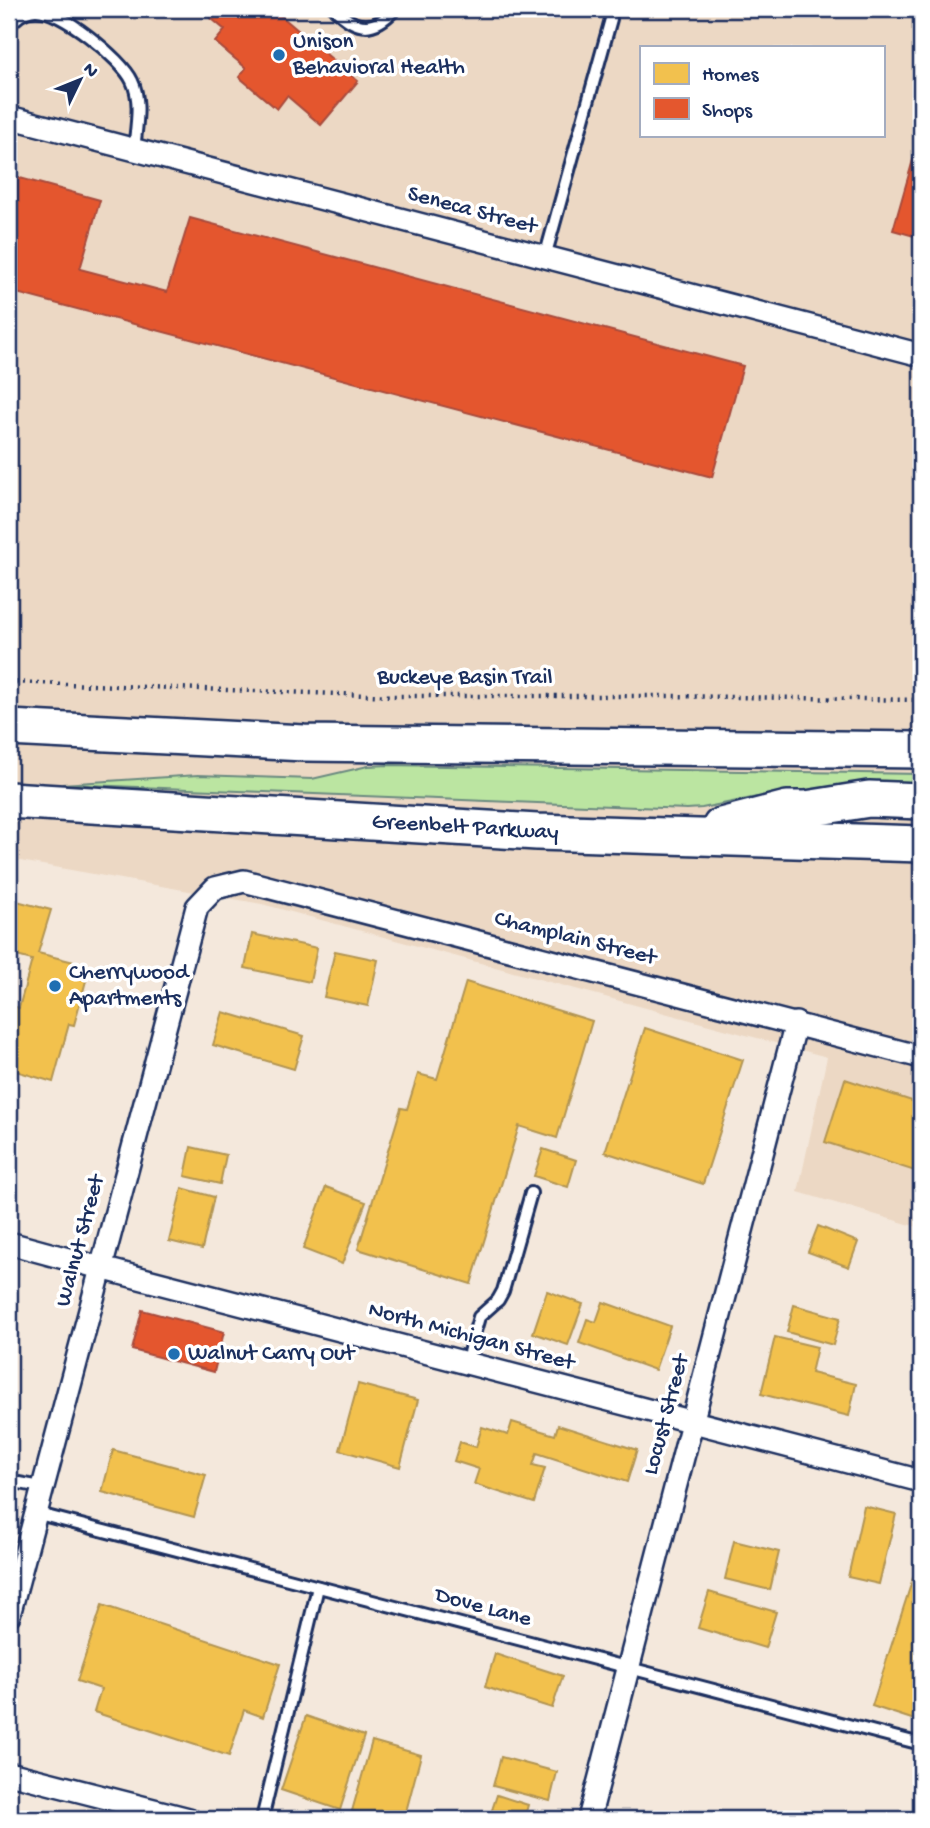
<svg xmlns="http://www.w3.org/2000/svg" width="930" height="1828" viewBox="0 0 930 1828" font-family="'Gochi Hand',sans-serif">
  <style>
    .built { fill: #ecd8c4; fill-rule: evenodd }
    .green { fill: #bbe5a1; stroke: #6b8a80; stroke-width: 2 }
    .homes { fill: #f2c14e; stroke: #b29553; stroke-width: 2 }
    .shops { fill: #e4572e; stroke: #a84b3c; stroke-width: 2 }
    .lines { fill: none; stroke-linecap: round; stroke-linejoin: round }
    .lane-casing { stroke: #1b2f5e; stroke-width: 16 }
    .street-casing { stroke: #1b2f5e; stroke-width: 26 }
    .primary-casing { stroke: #1b2f5e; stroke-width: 40 }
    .path { stroke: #1b2f5e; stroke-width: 4.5; stroke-dasharray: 2 5; stroke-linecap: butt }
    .lane { stroke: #fff; stroke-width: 10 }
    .street { stroke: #fff; stroke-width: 21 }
    .primary { stroke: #fff; stroke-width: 35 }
    .poi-dot { fill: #1f6fb2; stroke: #fff; stroke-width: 2.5 }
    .labels { text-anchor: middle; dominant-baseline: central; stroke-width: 7; stroke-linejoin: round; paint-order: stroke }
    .poi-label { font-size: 23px; fill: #1b2f5e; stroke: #fff; text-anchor: start }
    .street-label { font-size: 23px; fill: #1b2f5e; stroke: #fff }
  </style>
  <rect width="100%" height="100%" fill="#f4e8dc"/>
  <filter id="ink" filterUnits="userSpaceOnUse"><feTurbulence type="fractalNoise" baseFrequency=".0143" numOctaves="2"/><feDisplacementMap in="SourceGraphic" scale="14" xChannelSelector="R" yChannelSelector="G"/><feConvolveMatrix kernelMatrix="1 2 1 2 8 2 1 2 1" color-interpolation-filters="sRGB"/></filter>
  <g filter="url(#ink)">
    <path class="built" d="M9,9H921V1228L798,1192L827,1057L262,904L9,859ZM641,47H883V135H641Z"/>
    <polygon class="green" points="389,765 921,774 921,786 797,799 757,797 702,808 687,809 62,784 198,775 312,779 368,766"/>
    <g class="homes">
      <polygon points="9,899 51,910 38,953 90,966 74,1025 69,1024 53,1082 9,1069 9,1024 13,1006 19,1008 32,960 9,954"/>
      <polygon points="252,934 317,948 310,982 245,968"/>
      <polygon points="335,951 378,960 368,1006 324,997"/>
      <polygon points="466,982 592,1021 557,1138 519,1126 471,1284 358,1249 401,1108 407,1109 418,1074 437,1079"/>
      <polygon points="223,1012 304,1036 294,1069 213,1045"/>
      <polygon points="645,1028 743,1060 703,1184 605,1152"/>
      <polygon points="845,1079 921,1104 921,1173 825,1142"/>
      <polygon points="191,1147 226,1155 220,1184 185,1176"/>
      <polygon points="543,1149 576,1160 568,1187 534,1176"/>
      <polygon points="326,1187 366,1202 342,1264 303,1249"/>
      <polygon points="182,1188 214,1197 202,1249 169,1241"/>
      <polygon points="818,1226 858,1242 849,1267 808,1252"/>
      <polygon points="547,1291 583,1304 568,1345 533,1333"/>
      <polygon points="603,1302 670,1326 655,1370 579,1343 587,1319 596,1322"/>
      <polygon points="794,1305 840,1318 833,1345 787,1332"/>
      <polygon points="775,1337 817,1347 811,1373 856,1384 849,1416 761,1394"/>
      <polygon points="358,1384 418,1400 400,1467 340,1450"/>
      <polygon points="512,1422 555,1435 558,1425 637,1450 627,1482 537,1453 533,1465 545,1468 534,1503 474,1484 479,1469 454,1461 460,1442 476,1447 482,1427 508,1435"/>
      <polygon points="113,1450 206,1475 194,1517 102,1492"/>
      <polygon points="864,1506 896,1514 879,1584 848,1577"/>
      <polygon points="734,1541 779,1552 770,1590 725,1579"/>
      <polygon points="921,1553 921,1722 872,1706"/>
      <polygon points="709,1592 776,1612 765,1648 698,1628"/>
      <polygon points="102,1605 280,1664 263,1717 244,1710 229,1756 94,1712 101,1689 77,1681"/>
      <polygon points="495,1654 563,1676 552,1708 485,1687"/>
      <polygon points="306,1716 364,1736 340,1810 281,1790"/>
      <polygon points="372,1741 421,1755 404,1819 380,1819 352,1811"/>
      <polygon points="501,1757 557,1772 550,1801 493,1786"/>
      <polygon points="497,1795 528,1805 524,1819 489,1819"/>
    </g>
    <g class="shops">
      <polygon points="200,9 273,9 358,81 321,125 287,96 277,109 239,77 246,68 215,42 225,30"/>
      <polygon points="921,132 921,238 893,230"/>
      <polygon points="9,175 100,200 80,269 167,292 190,218 743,366 712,477 9,291"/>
      <polygon points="142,1310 224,1332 214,1372 132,1350"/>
    </g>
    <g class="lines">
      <defs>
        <g id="lane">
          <path d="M335,9C357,31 374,32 395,9"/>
          <path d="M9,27C14,18 24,11 35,10C59,8 122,59 132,81C142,101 136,128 134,150"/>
          <polyline points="545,257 611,19"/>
          <polyline points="466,1363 479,1317 498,1300 503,1291 531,1193"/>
          <polyline points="9,1481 41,1487"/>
          <polyline points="35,1513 921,1744"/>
          <polyline points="262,1819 318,1587"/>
        </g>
        <g id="street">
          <polyline points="9,117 921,355"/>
          <polyline points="9,1243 101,1268 921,1481"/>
          <polyline points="9,1615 197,907 215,888 244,881 921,1057"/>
          <polyline points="9,1773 189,1819"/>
          <polyline points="589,1819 796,1023"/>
        </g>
        <g id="primary">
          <polyline points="9,728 304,743 921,750"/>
          <path id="s1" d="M9,800L537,832L921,844"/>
          <polyline points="721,826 787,809 806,809 869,799 921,801"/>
        </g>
      </defs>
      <use href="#lane" class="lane-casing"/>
      <use href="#street" class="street-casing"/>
      <use href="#primary" class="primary-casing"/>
      <polyline class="path" points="9,682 394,696 671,696 921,700"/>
      <use href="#lane" class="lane"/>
      <use href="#street" class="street"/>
      <use href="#primary" class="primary"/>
    </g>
  </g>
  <g class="poi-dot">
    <circle cx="279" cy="55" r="7"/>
    <circle cx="55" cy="986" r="7"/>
    <circle cx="174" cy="1354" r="7"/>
  </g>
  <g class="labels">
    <g class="poi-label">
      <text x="293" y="42">Unison<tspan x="293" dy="26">Behavioral Health</tspan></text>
      <text x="69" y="973">Cherrywood<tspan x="69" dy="26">Apartments</tspan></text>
      <text x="188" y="1354">Walnut Carry Out</text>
    </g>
    <g class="street-label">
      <text transform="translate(472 211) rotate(15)">Seneca Street</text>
      <text x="465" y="678">Buckeye Basin Trail</text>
      <text stroke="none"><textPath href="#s1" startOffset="457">Greenbelt Parkway</textPath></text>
      <text transform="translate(575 939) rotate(14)">Champlain Street</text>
      <text transform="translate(81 1241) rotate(-75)">Walnut Street</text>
      <text transform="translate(471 1337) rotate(15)">North Michigan Street</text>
      <text transform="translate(667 1415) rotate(-75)">Locust Street</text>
      <text transform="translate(483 1608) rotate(15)">Dove Lane</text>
    </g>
  </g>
  <rect width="930" height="1828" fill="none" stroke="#fff" stroke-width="35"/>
  <rect x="18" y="18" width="895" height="1793" fill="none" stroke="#1b2f5e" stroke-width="2.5" filter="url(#ink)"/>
  <rect x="640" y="46" width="245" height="91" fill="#ffffff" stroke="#a4acbf" stroke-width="2"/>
  <rect x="654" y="63" width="35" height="21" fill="#f2c14e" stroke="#a4acbf" stroke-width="2"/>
  <text x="702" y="80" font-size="21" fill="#1b2f5e">Homes</text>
  <rect x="654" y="98" width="35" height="21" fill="#e4572e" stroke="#a4acbf" stroke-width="2"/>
  <text x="702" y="116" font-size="21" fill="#1b2f5e">Shops</text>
  <g transform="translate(80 80) rotate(47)" stroke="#ffffff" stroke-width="5" paint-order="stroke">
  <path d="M0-5L12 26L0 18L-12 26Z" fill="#1b2f5e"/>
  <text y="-10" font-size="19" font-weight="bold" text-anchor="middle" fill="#1b2f5e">N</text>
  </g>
</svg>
